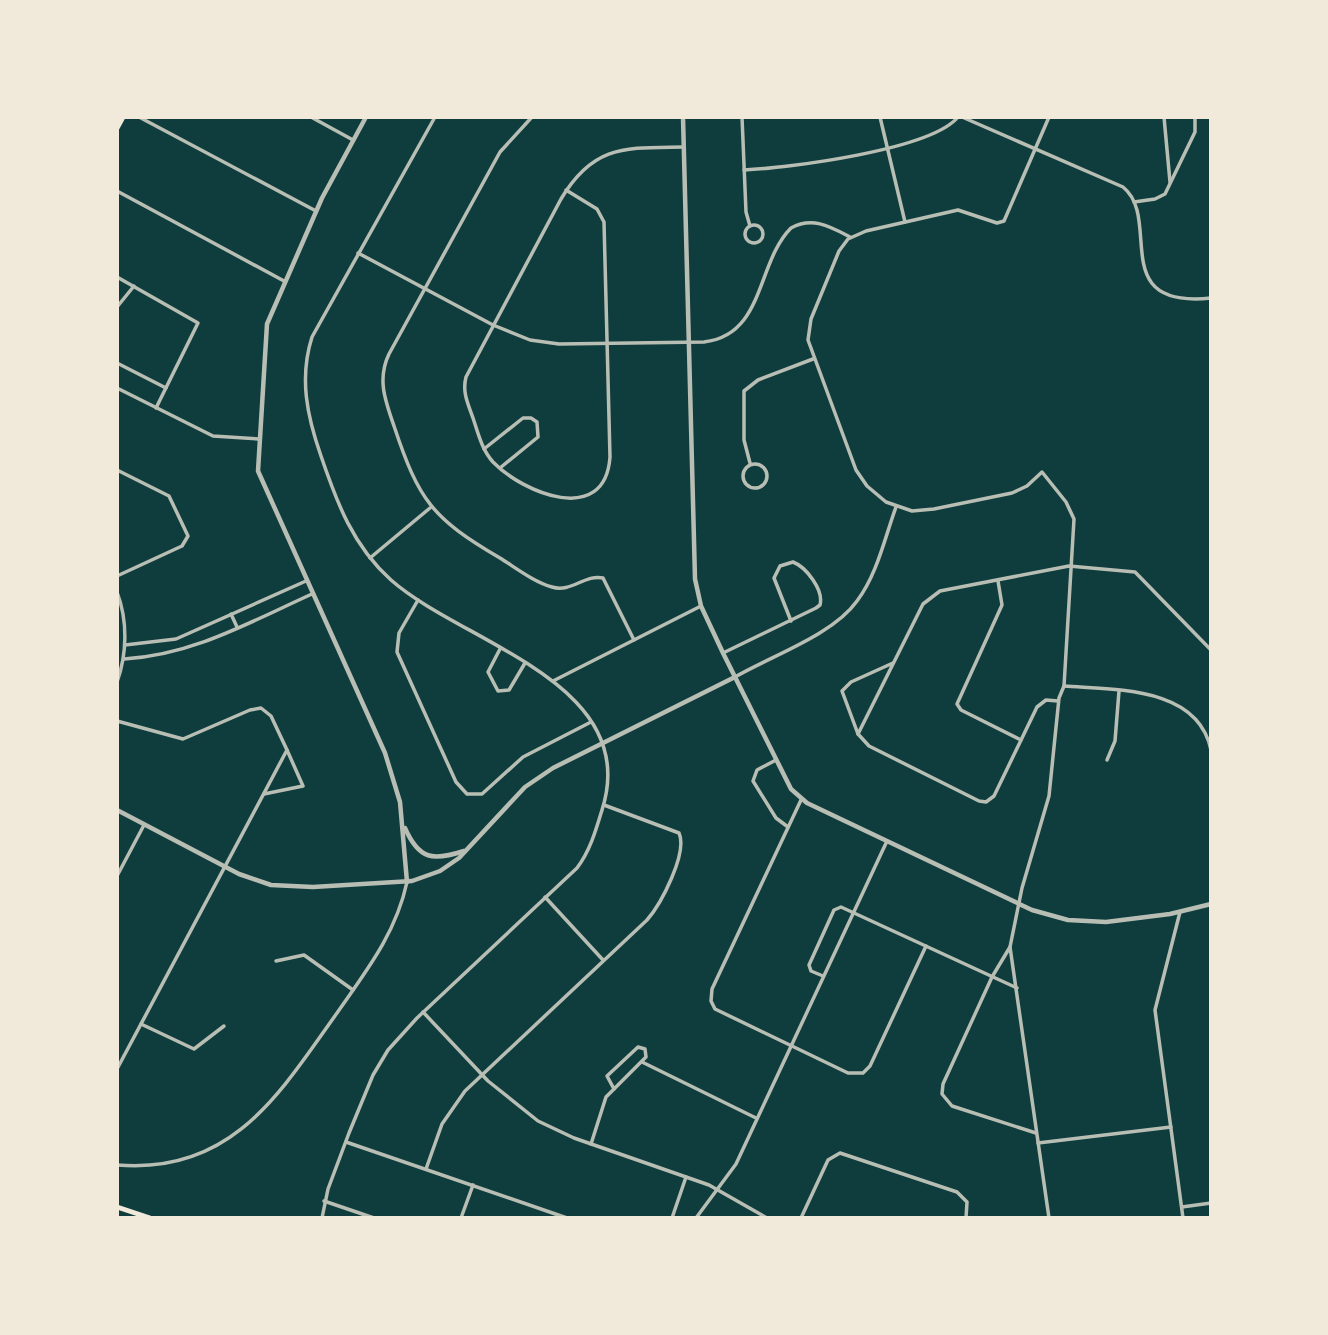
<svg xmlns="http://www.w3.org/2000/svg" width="1328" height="1335" viewBox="0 0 1328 1335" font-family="'DejaVu Sans',sans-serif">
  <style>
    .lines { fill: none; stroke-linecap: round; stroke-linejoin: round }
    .minor { stroke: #b8beb3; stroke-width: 3.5 }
    .tertiary { stroke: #b8beb3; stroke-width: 4.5 }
    .secondary { stroke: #f1e9da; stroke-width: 5 }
  </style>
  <rect width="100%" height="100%" fill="#0f3d3e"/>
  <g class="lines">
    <g class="minor">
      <polyline points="139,117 316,211"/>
      <polyline points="311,117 353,140"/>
      <path d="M532,117L500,152L389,354C377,379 385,400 394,426C419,501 432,518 500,558C516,568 534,582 552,587C571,593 585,574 603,578L634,640"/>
      <polyline points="742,117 746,212 750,226"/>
      <polyline points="880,117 905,222"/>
      <path d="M962,117L1123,187C1163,219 1106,309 1211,298"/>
      <polyline points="1164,117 1170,182"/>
      <path d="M744,170C788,168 931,150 958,117"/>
      <path d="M566,190L597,209L604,222L610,457C605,527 523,493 493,462C482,450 478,433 473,418C468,404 462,392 466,377L561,199C594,144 626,148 683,147"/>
      <polyline points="117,191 284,281"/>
      <polyline points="1134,202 1155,199 1165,194 1195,132 1195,117"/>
      <circle cx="754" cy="234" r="9"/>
      <path d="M358,253L493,325L530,340L559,344L704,342C765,335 756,263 791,228C813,216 831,227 850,237"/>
      <polyline points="117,277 198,323 156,408"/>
      <polyline points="117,307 134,286"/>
      <polyline points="117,363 166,388"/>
      <polyline points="117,388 213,436 259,439"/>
      <polyline points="484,449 523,418 531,418 537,422 538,437 500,468"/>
      <polyline points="750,463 744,440 744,391 758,380 813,359"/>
      <circle cx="755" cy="476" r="12"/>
      <polyline points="117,470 169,496 188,536 182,546 117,576"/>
      <polyline points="370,558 430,508"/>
      <polyline points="998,581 1002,605 957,704 961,710 1021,740"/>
      <path d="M117,592C128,621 127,654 117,682"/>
      <polyline points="418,600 399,633 397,652 456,782 467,794 482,794 523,757 591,722"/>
      <polyline points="231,614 237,627"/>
      <polyline points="125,645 176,639 306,581"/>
      <polyline points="500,649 488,672 498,691 509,690 525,663"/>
      <path d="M723,653L816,608L820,605C824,590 806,567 793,562L780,566L774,578L791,621"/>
      <path d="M124,659C193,655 250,622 312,594"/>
      <path d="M735,677C771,656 833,635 857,601C877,575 885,537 896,507"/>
      <polyline points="553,681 701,606"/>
      <path d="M1064,686C1115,690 1198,686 1211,750"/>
      <polyline points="1058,701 1046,700 1037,707 994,796 986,802 979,801 869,746 858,734 923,604 940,591 1069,566 1135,572 1211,650"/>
      <polyline points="117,721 183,739 250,710 261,708 271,716 287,750 117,1069"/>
      <polyline points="858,734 842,691 851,682 893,663"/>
      <polyline points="776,760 757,770 753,781 776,818 788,827"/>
      <polyline points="1107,760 1115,741 1119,691"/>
      <polyline points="264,794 303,786 287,750"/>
      <polyline points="801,800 712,989 711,1001 715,1009 848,1073 863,1073 870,1066 926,946"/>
      <polyline points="117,876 144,825"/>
      <polyline points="545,897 603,960"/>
      <polyline points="1180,912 1155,1010 1183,1218"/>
      <polyline points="1010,947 992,977 943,1084 942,1094 952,1106 1036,1133"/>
      <polyline points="276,961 304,955 353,990"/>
      <polyline points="823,976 811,971 809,965 834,910 841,907 1017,988"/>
      <polyline points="423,1012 488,1081 538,1121 574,1138 709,1185 767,1218"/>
      <polyline points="141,1024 194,1049 224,1026"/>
      <polygon points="638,1047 645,1049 646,1057 614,1089 607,1076"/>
      <polyline points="642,1062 756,1118"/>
      <polyline points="346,1142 567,1218"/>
      <polyline points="1038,1143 1171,1127"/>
      <polyline points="591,1144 606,1097 614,1089"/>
      <path d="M117,1165C232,1175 280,1093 337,1013C367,970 396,933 407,882"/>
      <path d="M426,1169L442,1124L465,1091L647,920C661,904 688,853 679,833L604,805"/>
      <polyline points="324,1201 374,1218"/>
      <polyline points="1182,1207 1211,1203"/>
      <path d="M322,1218L328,1189L349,1133L373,1075L388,1050L417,1018L577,868C590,851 596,830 602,810C643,683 462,643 391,580C353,546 337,503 321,456C307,416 299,378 312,337L435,117"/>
      <polyline points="461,1218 473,1185"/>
      <polyline points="672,1218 686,1177"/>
      <polyline points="696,1218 736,1164 887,841"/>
      <polyline points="801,1218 828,1160 840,1153 957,1192 967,1202 966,1218"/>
      <polyline points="1049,1218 1010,947 1022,888 1049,796 1059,698 1064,686 1074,519 1066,502 1042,472 1027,486 1012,493 934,509 912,511 886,502 867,486 856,470 808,340 811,319 839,251 848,239 866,231 958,210 997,223 1004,221 1049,117"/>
    </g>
    <g class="tertiary">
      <polyline points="366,117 322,198 267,324 258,471 385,753 400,802 407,882"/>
      <polyline points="683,117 695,579 701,606 723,653 791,789 807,803 1032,910 1068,920 1106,922 1170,914 1211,904"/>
      <polyline points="117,810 239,874 271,885 313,887 412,881 440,871 459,858 525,787 553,768 735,677"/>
      <path d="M405,828C419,860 433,861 464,851"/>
    </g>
    <g class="secondary">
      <polyline points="117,128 123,117"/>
      <polyline points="117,1207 150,1218"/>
    </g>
  </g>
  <rect width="1328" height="1335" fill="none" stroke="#f1e9da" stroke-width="238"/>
</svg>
